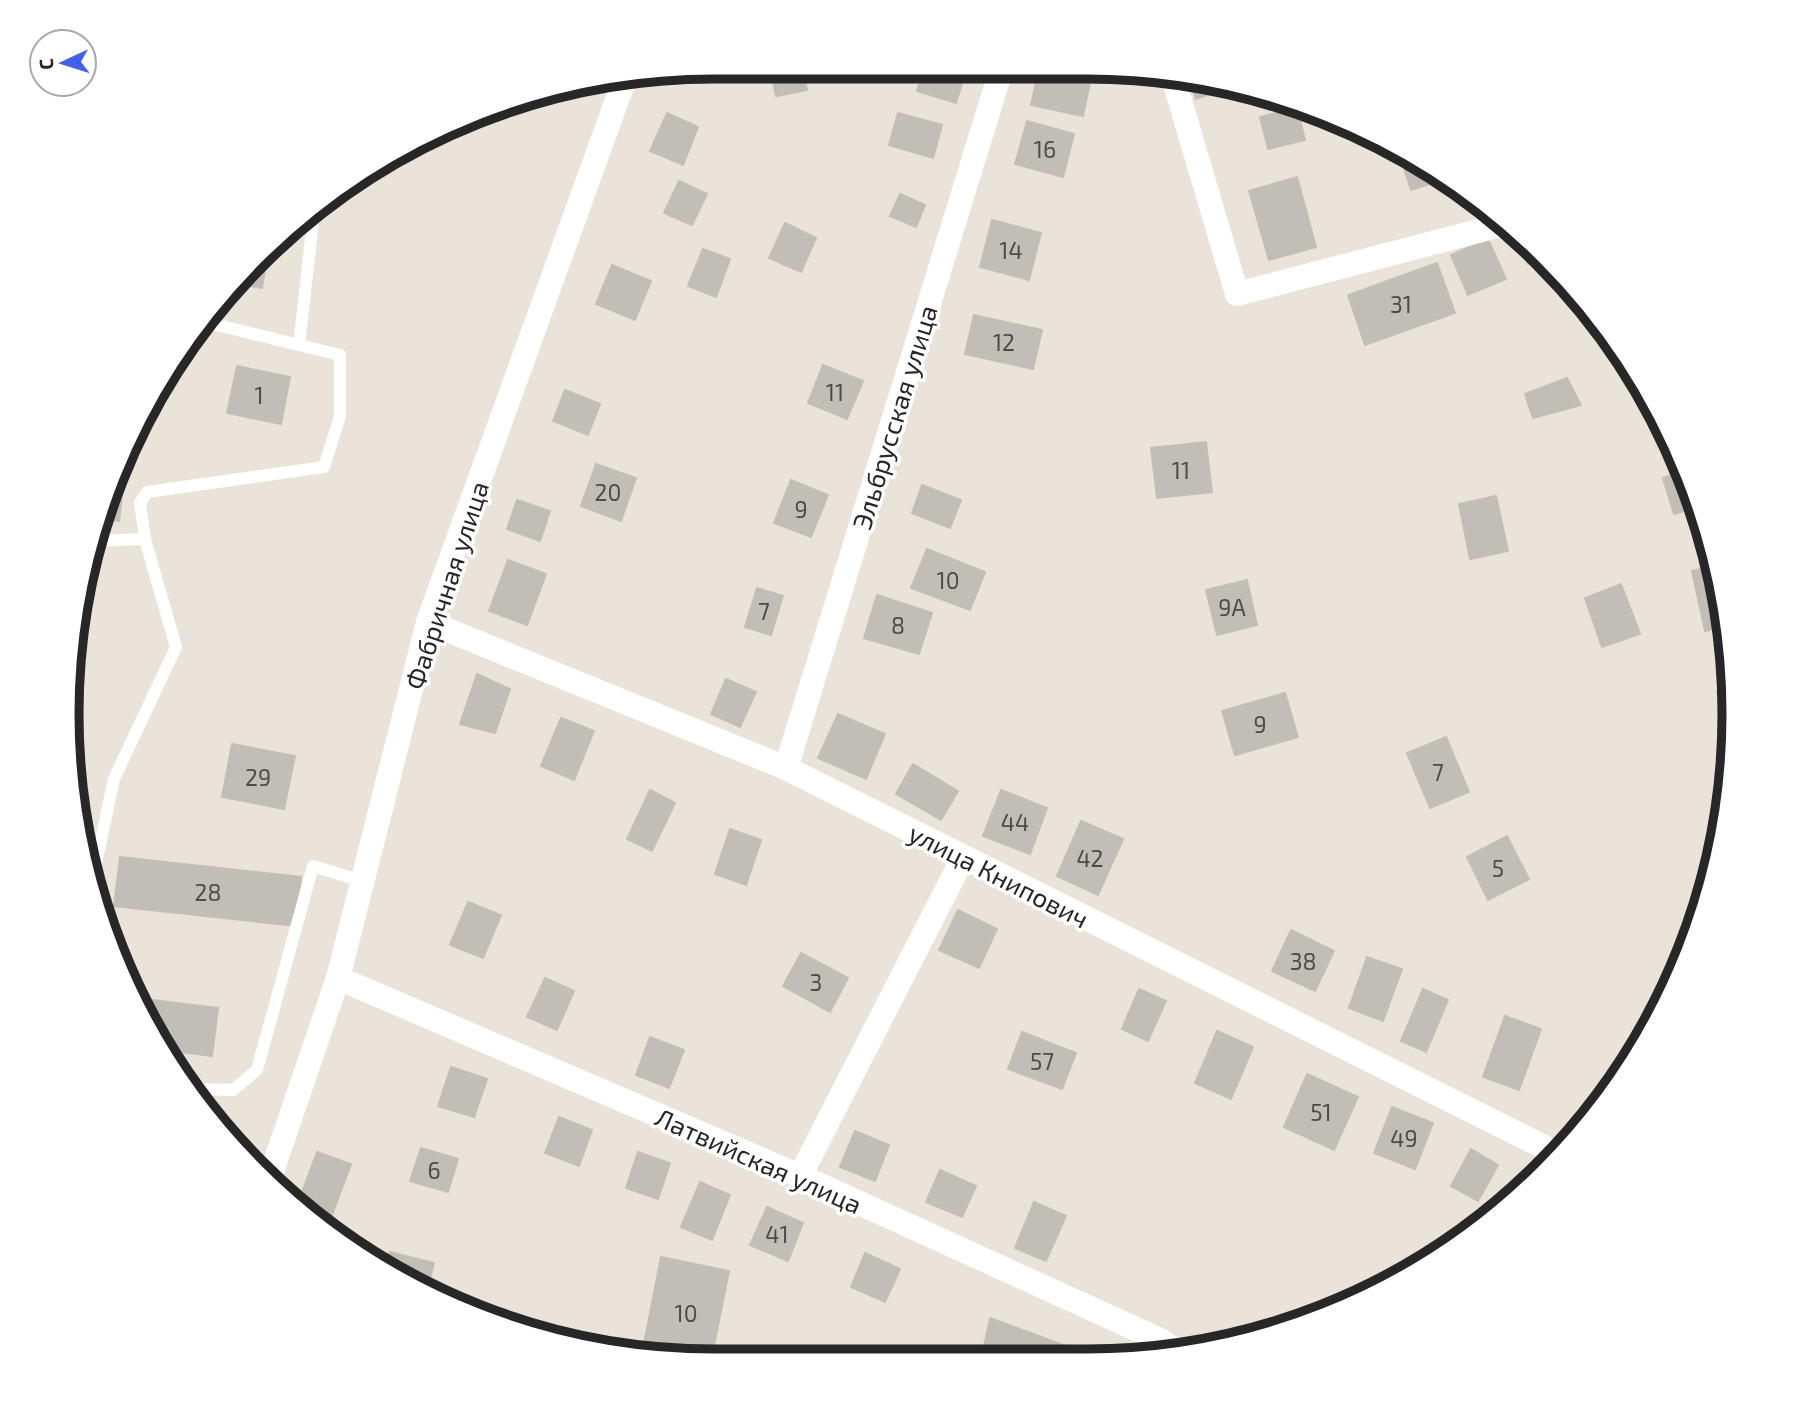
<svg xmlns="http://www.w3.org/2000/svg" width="1801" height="1428" viewBox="0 0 1801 1428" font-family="'Exo 2',sans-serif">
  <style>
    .building { fill: #c1bdb7; stroke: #c4bfb4; stroke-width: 2 }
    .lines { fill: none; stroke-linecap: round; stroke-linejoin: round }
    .lane { stroke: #fff; stroke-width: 12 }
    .street { stroke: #fff; stroke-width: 24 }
    .labels { text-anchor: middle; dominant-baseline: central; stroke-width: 7; stroke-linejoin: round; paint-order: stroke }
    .number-label { font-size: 23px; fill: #4e4c4b }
    .street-label { font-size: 26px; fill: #272727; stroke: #fff }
    .rim { fill: none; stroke: #272727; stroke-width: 9 }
  </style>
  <rect width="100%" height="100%" fill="#e9e3da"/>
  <g class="building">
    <polygon points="770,67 802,67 807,90 776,96"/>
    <polygon points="924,67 967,67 956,103 917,91"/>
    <polygon points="1039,68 1093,68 1083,116 1031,105"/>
    <polygon points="1190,80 1228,88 1196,99"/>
    <polygon points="1297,108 1305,140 1268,149 1260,117"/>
    <polygon points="667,113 698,127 683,165 650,151"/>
    <polygon points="898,113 942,125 933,158 889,145"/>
    <polygon points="1027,121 1074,134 1063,177 1015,164"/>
    <polygon points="1398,149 1411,153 1446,179 1411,190"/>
    <polygon points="1297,177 1316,247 1269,260 1249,191"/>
    <polygon points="679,181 707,194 692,225 664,213"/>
    <polygon points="900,194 925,205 916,227 890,216"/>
    <polygon points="992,220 1041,233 1029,280 980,267"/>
    <polygon points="785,223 816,238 801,272 769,258"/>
    <polygon points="1515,229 1540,259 1528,264"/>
    <polygon points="1488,239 1506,279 1468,295 1451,255"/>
    <polygon points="269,246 262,288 235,283 256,256"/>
    <polygon points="703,249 730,259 716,297 688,286"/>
    <polygon points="1437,263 1455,313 1365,345 1348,295"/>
    <polygon points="612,265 651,281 635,320 596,304"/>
    <polygon points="974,315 1042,330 1033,369 965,354"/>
    <polygon points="823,365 863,381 847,419 808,403"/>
    <polygon points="237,366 290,377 281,424 227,413"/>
    <polygon points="1567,378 1581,405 1533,418 1525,394"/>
    <polygon points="565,390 600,404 588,435 553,421"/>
    <polygon points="1206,442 1212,492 1157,498 1151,448"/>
    <polygon points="123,463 126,463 119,521 100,519"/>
    <polygon points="596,464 636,478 621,521 581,506"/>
    <polygon points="1684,471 1700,506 1674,514 1663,478"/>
    <polygon points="791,480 828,495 811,537 774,523"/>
    <polygon points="922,485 961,500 950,528 912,513"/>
    <polygon points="1496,496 1508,551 1470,559 1459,504"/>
    <polygon points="517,500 550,511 540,541 507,529"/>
    <polygon points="927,549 985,572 970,610 911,588"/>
    <polygon points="508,560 546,574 527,625 489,611"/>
    <polygon points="1714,566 1728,626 1705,631 1692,571"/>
    <polygon points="1247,580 1257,625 1217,635 1206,590"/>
    <polygon points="1621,584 1640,634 1602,647 1585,598"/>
    <polygon points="757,588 783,596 771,635 745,627"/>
    <polygon points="877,595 932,613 919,654 864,638"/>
    <polygon points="477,674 510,689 495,733 460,724"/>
    <polygon points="726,679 756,692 740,727 711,714"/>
    <polygon points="1731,687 1733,740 1731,740 1717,691"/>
    <polygon points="1285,693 1298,737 1235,755 1222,711"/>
    <polygon points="838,714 885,734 866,779 818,758"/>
    <polygon points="561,718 594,731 574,780 541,766"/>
    <polygon points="1446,737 1469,792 1430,808 1407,753"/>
    <polygon points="232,744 295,756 284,809 222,797"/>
    <polygon points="913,764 958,791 941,820 896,794"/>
    <polygon points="650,790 675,803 652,851 627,839"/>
    <polygon points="1001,790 1047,808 1030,854 983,836"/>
    <polygon points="1081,821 1123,839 1098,895 1057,876"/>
    <polygon points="730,829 761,840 746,885 715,874"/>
    <polygon points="1507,836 1529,879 1488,900 1467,857"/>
    <polygon points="120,857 301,877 296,926 114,906"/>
    <polygon points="468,902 501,915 483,958 450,945"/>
    <polygon points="958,910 997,929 979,968 939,950"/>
    <polygon points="1291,930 1334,951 1315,991 1272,971"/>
    <polygon points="801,953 848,978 830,1012 783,986"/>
    <polygon points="1367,957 1402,969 1383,1021 1349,1008"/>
    <polygon points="545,978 574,991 557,1030 527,1017"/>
    <polygon points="1139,989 1166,1001 1148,1041 1122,1029"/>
    <polygon points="1423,989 1448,1000 1426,1052 1401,1041"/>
    <polygon points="137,998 218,1008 212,1056 161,1049 153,1037"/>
    <polygon points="1505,1016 1541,1029 1519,1090 1483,1077"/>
    <polygon points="1217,1031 1253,1047 1231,1099 1195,1083"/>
    <polygon points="1022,1032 1076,1053 1062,1089 1008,1069"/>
    <polygon points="650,1037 684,1050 669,1088 636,1075"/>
    <polygon points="451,1067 487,1079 474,1117 438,1106"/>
    <polygon points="1307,1074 1358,1097 1334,1150 1284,1127"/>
    <polygon points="1392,1107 1433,1123 1415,1169 1374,1153"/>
    <polygon points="559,1117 592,1130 579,1166 545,1153"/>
    <polygon points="855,1131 889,1145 875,1181 840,1167"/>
    <polygon points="421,1148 458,1159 448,1192 410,1181"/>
    <polygon points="1471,1149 1498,1165 1478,1201 1451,1186"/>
    <polygon points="317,1152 351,1164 326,1231 297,1206"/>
    <polygon points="638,1152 670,1163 658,1199 626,1188"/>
    <polygon points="940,1170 976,1186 962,1217 926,1202"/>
    <polygon points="700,1182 730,1195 712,1240 681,1227"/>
    <polygon points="1034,1202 1066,1216 1046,1261 1015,1248"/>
    <polygon points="767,1207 803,1223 788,1261 750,1245"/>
    <polygon points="390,1252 434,1263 427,1290 386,1266"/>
    <polygon points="865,1253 900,1269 885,1302 851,1287"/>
    <polygon points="661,1257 729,1271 711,1361 642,1354"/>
    <polygon points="990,1318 1104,1360 981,1361"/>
    <polygon points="593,1343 623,1346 622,1352 593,1350"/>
  </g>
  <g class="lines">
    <g class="lane">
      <polyline points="299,345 314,212"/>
      <polyline points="91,541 145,539"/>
      <polyline points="91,887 114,779 176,647 145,539 140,503 147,492 324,467 340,416 340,355 205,322"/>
      <polyline points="190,1089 233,1090 257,1070 313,866 362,881"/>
    </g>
    <g class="street">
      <polyline points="1173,77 1237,294 1509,223"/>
      <polyline points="428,622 786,768 1558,1154"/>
      <polyline points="786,768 1002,67"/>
      <polyline points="338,978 800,1176 1160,1340 1176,1351"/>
      <polyline points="800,1176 963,858"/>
      <polyline points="269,1180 338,978 428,622 625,78"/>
    </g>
  </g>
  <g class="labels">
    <g class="number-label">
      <text x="1045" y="149">16</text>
      <text x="1011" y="250">14</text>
      <text x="1401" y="304">31</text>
      <text x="1004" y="342">12</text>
      <text x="835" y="392">11</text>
      <text x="259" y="395">1</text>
      <text x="1181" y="470">11</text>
      <text x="608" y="492">20</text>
      <text x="801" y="509">9</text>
      <text x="948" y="580">10</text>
      <text x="1232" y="607">9А</text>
      <text x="764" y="611">7</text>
      <text x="898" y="625">8</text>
      <text x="1260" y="724">9</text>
      <text x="1438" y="772">7</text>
      <text x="258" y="777">29</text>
      <text x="1015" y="822">44</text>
      <text x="1090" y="858">42</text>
      <text x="1498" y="868">5</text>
      <text x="208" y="892">28</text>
      <text x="1303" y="961">38</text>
      <text x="816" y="982">3</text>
      <text x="1042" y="1061">57</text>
      <text x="1321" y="1112">51</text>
      <text x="1404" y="1138">49</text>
      <text x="434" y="1170">6</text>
      <text x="777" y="1234">41</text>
      <text x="686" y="1313">10</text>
    </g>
    <g class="street-label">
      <text transform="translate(894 417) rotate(-73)">Эльбрусская улица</text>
      <text transform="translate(446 585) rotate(-72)">Фабричная улица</text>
      <text transform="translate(999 875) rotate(27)">улица Книпович</text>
      <text transform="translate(759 1160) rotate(24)">Латвийская улица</text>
    </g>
  </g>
  <path d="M0 0H1801V1428H0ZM714 79H1087A635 635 0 0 1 1722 714V714A635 635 0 0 1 1087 1349H714A635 635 0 0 1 79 714V714A635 635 0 0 1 714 79Z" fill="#fff" fill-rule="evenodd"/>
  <path class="rim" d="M714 79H1087A635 635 0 0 1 1722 714V714A635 635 0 0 1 1087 1349H714A635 635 0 0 1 79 714V714A635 635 0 0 1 714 79Z"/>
  <g transform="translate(63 63) rotate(266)"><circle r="33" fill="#ffffff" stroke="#a9a9a9" stroke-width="2"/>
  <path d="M0-5L12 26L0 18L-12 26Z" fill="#445fec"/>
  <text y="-10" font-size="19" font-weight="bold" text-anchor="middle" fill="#272727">С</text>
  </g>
</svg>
